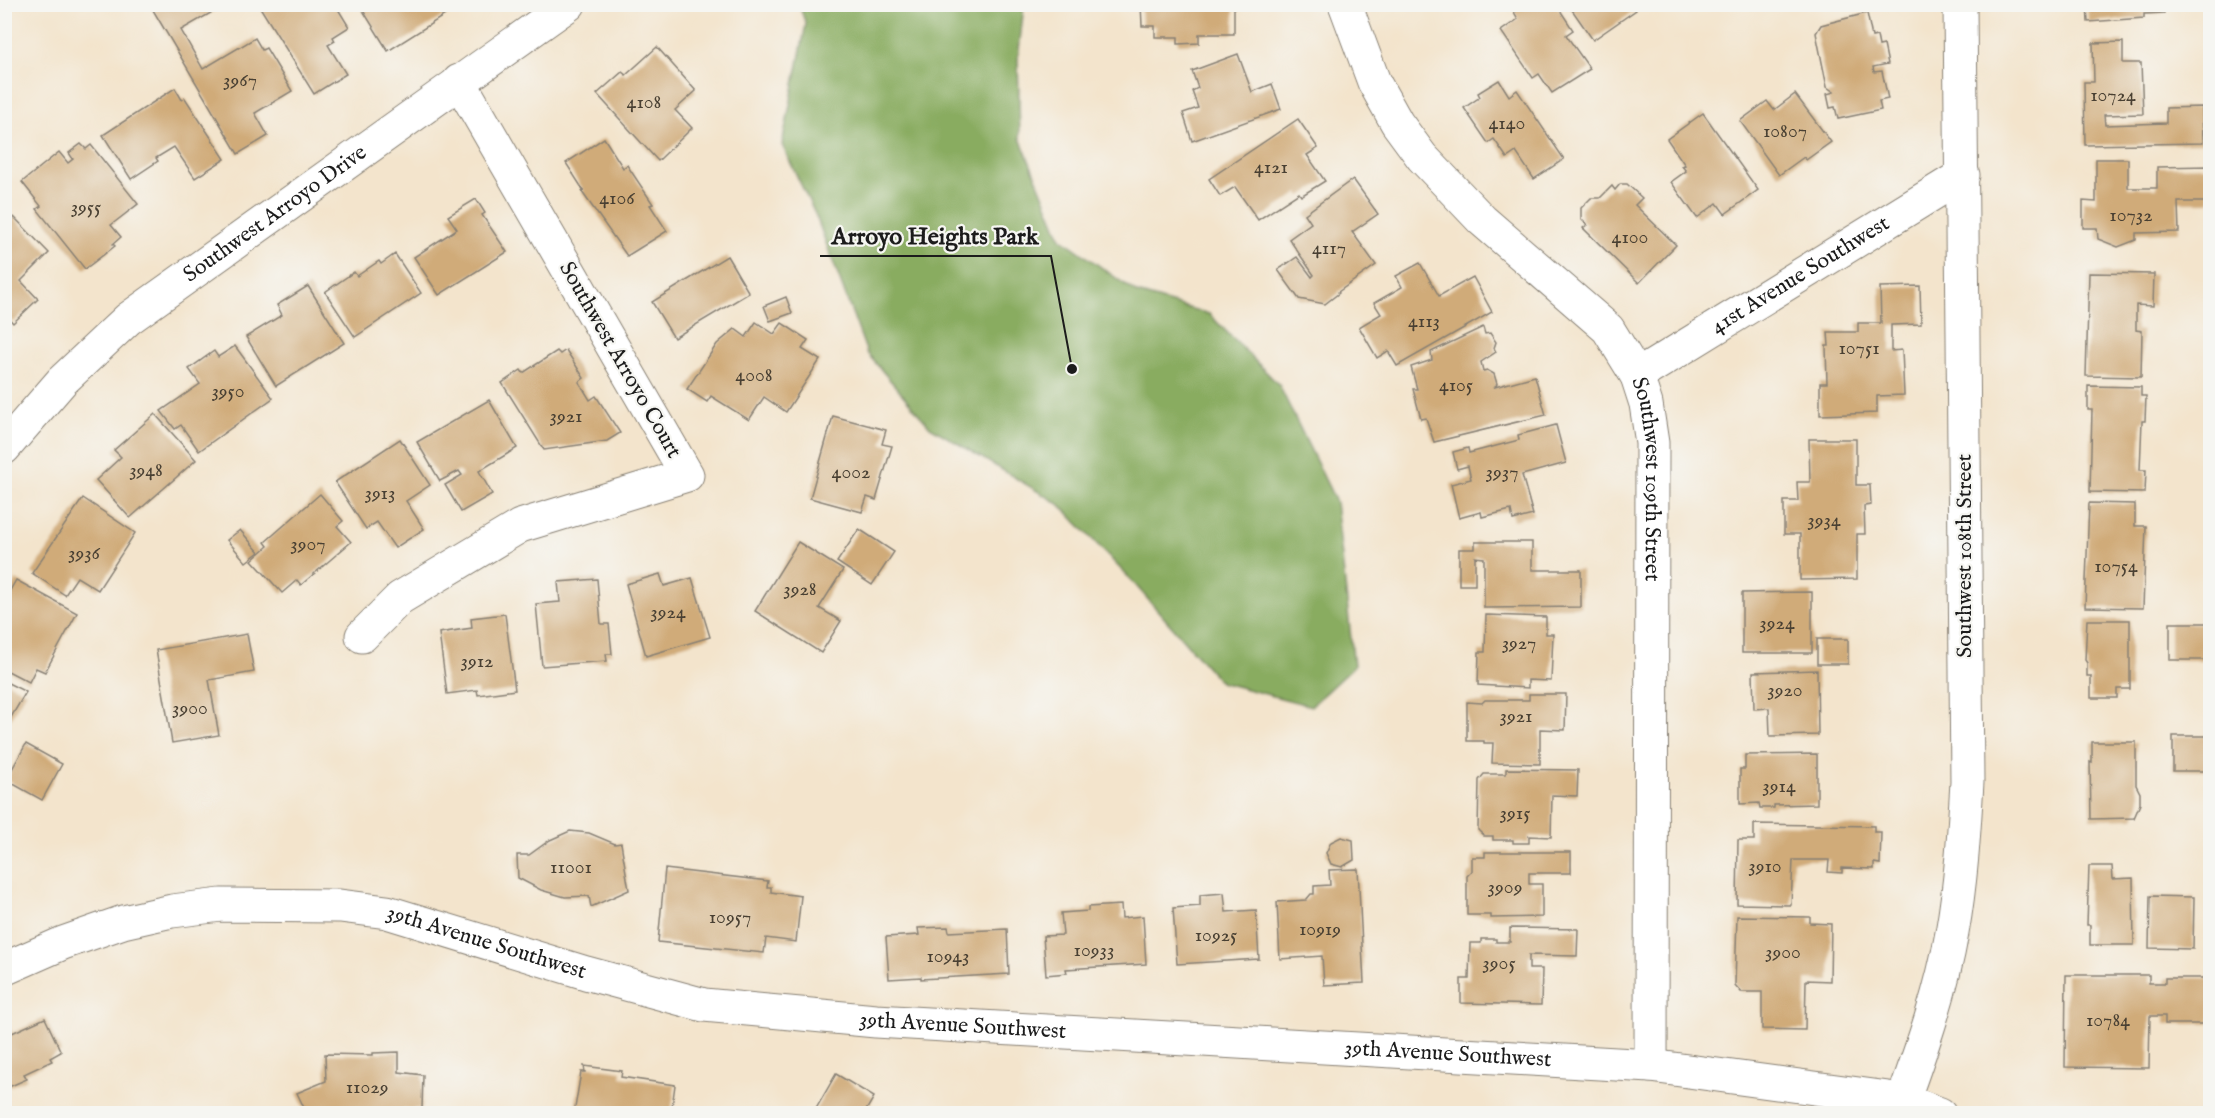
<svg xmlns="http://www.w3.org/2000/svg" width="2215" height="1118" viewBox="0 0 2215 1118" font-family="'IM FELL English',serif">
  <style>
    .forest { fill: #89ac61; stroke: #52643e; stroke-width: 1.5 }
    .building { fill: #d0ab79 }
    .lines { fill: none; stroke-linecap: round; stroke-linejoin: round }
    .minor-casing { stroke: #888074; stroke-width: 35 }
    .minor { stroke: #fff; stroke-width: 33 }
    .labels { text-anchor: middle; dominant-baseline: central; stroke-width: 4.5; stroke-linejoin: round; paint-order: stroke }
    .number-label { font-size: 20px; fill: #494033 }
    .street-label { font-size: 22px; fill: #1c1c1c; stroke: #f6f6f2 }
    .leader { fill: none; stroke: #1c1c1c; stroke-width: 2 }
    .callout-dot { fill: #1c1c1c; stroke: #f6f6f2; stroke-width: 2 }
    .callout-label { font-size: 24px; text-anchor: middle; font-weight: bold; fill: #1c1c1c; stroke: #f6f6f2; stroke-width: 4.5; stroke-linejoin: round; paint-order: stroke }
  </style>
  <rect width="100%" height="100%" fill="#f6f6f2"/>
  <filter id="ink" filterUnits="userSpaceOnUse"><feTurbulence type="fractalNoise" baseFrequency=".0167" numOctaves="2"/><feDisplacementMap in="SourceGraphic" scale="12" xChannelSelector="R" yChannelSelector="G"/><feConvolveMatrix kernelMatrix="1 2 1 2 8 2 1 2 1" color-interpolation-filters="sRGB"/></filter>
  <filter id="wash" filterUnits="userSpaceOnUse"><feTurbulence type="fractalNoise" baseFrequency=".008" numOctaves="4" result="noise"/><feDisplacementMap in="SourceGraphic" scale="24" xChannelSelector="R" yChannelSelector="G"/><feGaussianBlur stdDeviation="1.35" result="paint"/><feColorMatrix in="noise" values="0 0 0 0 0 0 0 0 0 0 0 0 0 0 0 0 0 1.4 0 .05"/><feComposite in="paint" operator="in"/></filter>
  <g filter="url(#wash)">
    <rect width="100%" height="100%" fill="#f3e4cc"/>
    <polygon class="forest" points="799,5 1024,5 1018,59 1020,138 1061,238 1137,293 1209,314 1279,385 1336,502 1354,666 1311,706 1220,682 1132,581 1059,504 930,427 867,353 816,216 782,145 806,24"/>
    <g id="blocks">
      <g class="building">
        <polygon points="163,4 213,4 216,10 181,30 203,69 255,38 262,50 266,48 292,91 255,113 268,136 238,154 153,10"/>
        <polygon points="258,4 335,4 349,27 333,37 335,41 328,45 346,74 314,94"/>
        <polygon points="359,4 450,4 453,10 388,51"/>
        <polygon points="1141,4 1234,4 1234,34 1199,34 1199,43 1178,44 1178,37 1155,37 1155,26 1142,26"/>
        <polygon points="1525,4 1556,4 1573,30 1566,35 1590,69 1552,93 1539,74 1533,78 1501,31 1518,19 1514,12"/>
        <polygon points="1568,4 1632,4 1636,10 1593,40"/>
        <polygon points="2087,4 2164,4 2164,13 2144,14 2144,18 2088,22"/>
        <polygon points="1867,13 1872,37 1877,36 1879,46 1884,45 1888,64 1873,67 1874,72 1882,71 1888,99 1879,101 1881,110 1838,119 1835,107 1830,108 1827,94 1834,92 1827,87 1816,33 1821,25"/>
        <polygon points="2123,42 2123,63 2141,63 2143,114 2104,115 2105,125 2166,123 2166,108 2202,107 2203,143 2085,145 2084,82 2094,82 2093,43"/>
        <polygon points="657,47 696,91 675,110 692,128 658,161 597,94 622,72 626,75"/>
        <polygon points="1238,54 1252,92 1272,84 1281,109 1192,141 1183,113 1198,108 1192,91 1198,88 1192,71"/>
        <polygon points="1499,80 1509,96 1517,90 1564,159 1534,179 1516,152 1507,158 1494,139 1488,143 1464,108 1480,97 1478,93"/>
        <polygon points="175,88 182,100 185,98 225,159 195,178 174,147 156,158 158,161 131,179 103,135"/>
        <polygon points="1795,94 1831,142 1806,160 1804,157 1779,175 1740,121 1767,101 1774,110"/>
        <polygon points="1703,113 1758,190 1725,214 1717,203 1697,218 1671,182 1686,171 1682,166 1685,165 1667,139"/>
        <polygon points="1298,119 1318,148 1307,155 1325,181 1301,196 1299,193 1258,220 1235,187 1220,196 1209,179"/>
        <polygon points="604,138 623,168 627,165 653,204 650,205 667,231 627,256 582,192 584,191 566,163"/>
        <polygon points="81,144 86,149 91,145 138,204 111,225 121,237 113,244 115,246 85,269 37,209 41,206 22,182 59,152 68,163 73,159 69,153"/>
        <polygon points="2096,159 2128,159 2128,188 2157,188 2157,167 2210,166 2210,202 2178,202 2179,232 2136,233 2136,240 2118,247 2098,239 2097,228 2083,228 2083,201 2096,202"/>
        <polygon points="1353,179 1378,214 1352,232 1376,265 1338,292 1339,293 1325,304 1299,299 1278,270 1297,257 1312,277 1314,275 1289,239 1311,223 1305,214"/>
        <polygon points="1620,184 1627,184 1642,198 1635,205 1676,245 1639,283 1583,228 1587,225 1581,219 1581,208 1591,198 1600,198 1612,186 1615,190"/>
        <polygon points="476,199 485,213 482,215 507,252 439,295 414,257 457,229 448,216"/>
        <polygon points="14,217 49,253 21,281 38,299 13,323 4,313 4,227"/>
        <polygon points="395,254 421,293 355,337 325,292 354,272 357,276 379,261 381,264"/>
        <polygon points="727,256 749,293 674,338 652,302"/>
        <polygon points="1420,263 1439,296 1473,277 1492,312 1397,366 1388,351 1377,358 1359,327 1381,314 1374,303 1402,287 1396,276"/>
        <polygon points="2089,273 2154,274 2153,306 2136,305 2136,330 2142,331 2141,377 2086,376"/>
        <polygon points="308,286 344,343 276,386 246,337 282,315 277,305"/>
        <polygon points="1920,286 1921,324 1891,325 1891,351 1902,350 1904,395 1877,396 1877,413 1820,415 1820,383 1827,383 1826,346 1829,346 1828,332 1858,332 1858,323 1881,323 1880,287"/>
        <polygon points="786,297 792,313 770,321 764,306"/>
        <polygon points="756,322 774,334 782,323 808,340 802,349 820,360 786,412 764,397 749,420 711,396 707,402 687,389 717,344 735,329 746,337"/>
        <polygon points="1483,327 1485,334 1490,333 1496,342 1494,348 1496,352 1481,362 1483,371 1487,370 1494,374 1497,384 1495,387 1535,376 1546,415 1434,442 1426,418 1421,419 1413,389 1417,389 1411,367 1432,360 1431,352"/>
        <polygon points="235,346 273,398 199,451 181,425 175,429 161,411 200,384 189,369 214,351 218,357"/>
        <polygon points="566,350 584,378 579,382 590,400 596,396 620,433 607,441 544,450 502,383 521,370 523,373 557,351 560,354"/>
        <polygon points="2088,386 2141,387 2141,396 2146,396 2145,421 2142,421 2140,470 2146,470 2145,493 2090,492 2092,410 2088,410"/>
        <polygon points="489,400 517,448 479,471 492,494 461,512 445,485 462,475 459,471 440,481 417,442"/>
        <polygon points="155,414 196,460 130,518 96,480 121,457 114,450"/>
        <polygon points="833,416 886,430 882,444 892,446 876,500 867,497 862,512 810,498"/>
        <polygon points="1556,425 1566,463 1522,475 1533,515 1513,520 1511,510 1482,517 1481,512 1459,518 1451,484 1471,479 1468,466 1457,469 1453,452 1468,448 1469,453 1519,440 1518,435"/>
        <polygon points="400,439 430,485 406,501 424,529 395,548 377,522 366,529 335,482"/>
        <polygon points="1809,439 1856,439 1856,485 1870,485 1871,505 1864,506 1865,534 1857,534 1857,579 1800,580 1800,534 1784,534 1784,501 1798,501 1797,482 1810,482"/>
        <polygon points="320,494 343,521 337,526 351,542 301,585 297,580 282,593 252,560 268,546 265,542"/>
        <polygon points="83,498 135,533 98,590 77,577 65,595 32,573"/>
        <polygon points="2089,503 2135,504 2135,526 2146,526 2143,608 2085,607"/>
        <polygon points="859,529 894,552 872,585 837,562"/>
        <polygon points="240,530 259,552 246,562 227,540"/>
        <polygon points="798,542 843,570 819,608 841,621 821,653 755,611"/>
        <polygon points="1475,542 1532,542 1532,570 1581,570 1581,607 1484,608 1484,558 1475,557 1475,585 1459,585 1459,549 1475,549"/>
        <polygon points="660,574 664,586 692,578 710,637 646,656 626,584"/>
        <polygon points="597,579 601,624 609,624 612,654 606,654 607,661 542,666 536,604 560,602 558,582"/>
        <polygon points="16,580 77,613 45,672 36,668 29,682 4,669 4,626 10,615 4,612 4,601"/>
        <polygon points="1812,592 1812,653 1742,653 1742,593"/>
        <polygon points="505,614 515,690 478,695 477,690 447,694 439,633 472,628 471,618"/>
        <polygon points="1486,615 1546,617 1546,634 1553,634 1551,681 1528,680 1528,688 1478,685 1479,652 1485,652"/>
        <polygon points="2087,620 2130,620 2130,689 2117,689 2117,698 2091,698 2091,676 2087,676 2087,663 2085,660"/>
        <rect x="2170" y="623" width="40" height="37"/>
        <polygon points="247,634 254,672 209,680 219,735 172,743 156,650"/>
        <rect x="1817" y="639" width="31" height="25"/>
        <polygon points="1817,670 1818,735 1770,736 1769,708 1754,709 1753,672"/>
        <polygon points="4,681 26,692 4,729"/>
        <polygon points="1529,694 1566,694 1565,730 1540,729 1540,764 1492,763 1493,743 1484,743 1484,741 1467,741 1467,702 1482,703 1485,700 1529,700"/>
        <rect x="2173" y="736" width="37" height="35"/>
        <polygon points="2092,742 2136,742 2136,785 2140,793 2140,804 2134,818 2091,819 2090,762 2092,763"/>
        <polygon points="26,744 62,764 42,800 6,780"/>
        <polygon points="1817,754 1817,804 1774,805 1774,808 1760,808 1759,803 1740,804 1740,769 1745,769 1745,755"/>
        <polygon points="1506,769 1578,770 1577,796 1552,795 1551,837 1529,836 1529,843 1513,843 1513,840 1493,840 1493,836 1484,836 1478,830 1479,780 1484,774 1506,774"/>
        <polygon points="1754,824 1874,826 1874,832 1881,832 1880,864 1874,863 1874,869 1842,868 1842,873 1828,872 1829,860 1793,860 1791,905 1737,904 1738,840 1754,840"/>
        <polygon points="570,831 589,833 615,844 621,843 629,890 591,907 589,896 565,897 541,890 518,878 517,855 529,855 550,840"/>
        <polygon points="1341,837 1353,840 1354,860 1342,867 1331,864 1326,853 1331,842"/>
        <polygon points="1485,852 1571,852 1571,873 1529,873 1529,884 1542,884 1542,917 1491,918 1491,915 1467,915 1467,876 1472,871 1472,857 1485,857"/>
        <polygon points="2089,866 2112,866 2113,879 2133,878 2134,945 2090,945 2090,925 2087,925"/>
        <polygon points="665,869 768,881 767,887 771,887 771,892 801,896 796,942 766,938 764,953 658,942"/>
        <polygon points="1358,869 1364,983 1324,985 1322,956 1280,959 1277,902 1306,900 1311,894 1314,894 1314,886 1330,885 1329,870"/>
        <polygon points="1224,893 1226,912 1256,910 1259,959 1177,964 1173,908 1200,906 1200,895"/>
        <polygon points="2150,896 2194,897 2193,949 2149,948"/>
        <polygon points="1121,905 1122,918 1143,916 1146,964 1066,969 1067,973 1046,975 1043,936 1063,935 1061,913 1088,911 1088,907"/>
        <polygon points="1737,916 1810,917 1810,923 1831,924 1830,981 1806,980 1805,1030 1762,1029 1762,992 1741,992 1735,985"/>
        <polygon points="948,927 949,932 1007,929 1009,974 921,979 921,977 889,979 886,937 919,935 918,928"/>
        <polygon points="1510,928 1578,929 1577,956 1529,955 1529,969 1542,969 1541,1005 1461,1003 1461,979 1469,979 1470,943 1481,943 1481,939 1496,939 1496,942 1510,942"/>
        <polygon points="2066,975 2149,975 2149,983 2165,983 2165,978 2210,978 2210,1024 2165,1024 2165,1016 2150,1016 2149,1068 2065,1067"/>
        <polygon points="45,1018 61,1052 50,1058 52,1061 24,1074 27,1079 4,1089 4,1026 8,1024 12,1033"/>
        <polygon points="399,1052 399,1072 423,1075 422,1109 403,1109 403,1111 390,1111 385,1114 307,1114 297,1093 326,1081 325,1054 373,1055 373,1053"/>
        <polygon points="584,1066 622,1071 621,1077 675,1085 671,1114 574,1114 581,1072 585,1072"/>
        <polygon points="836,1074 874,1097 864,1114 813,1114"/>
      </g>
    </g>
  </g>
  <g filter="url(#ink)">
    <use href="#blocks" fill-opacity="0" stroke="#888074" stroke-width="1.5"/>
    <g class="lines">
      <defs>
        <g id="minor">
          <path id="s1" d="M1345,4L1374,82L1397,123L1422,157L1482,220L1608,329L1637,376L1646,404L1652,443L1651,1066"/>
          <path id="s2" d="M1637,376L1963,175"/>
          <path id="s3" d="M4,448L62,381L128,319L569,4"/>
          <polyline points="362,636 400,598 520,526 687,475 459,81"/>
          <path id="s4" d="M4,969L63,943L123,922L172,911L221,905L340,906L387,912L586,973L704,1005L876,1021L1651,1066L1903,1100L1940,1114"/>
          <path d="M1895,1114L1903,1100C1923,1045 1942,990 1952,933C1961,883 1964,833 1967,782L1960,4"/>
        </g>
      </defs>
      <use href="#minor" class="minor-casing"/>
      <use href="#minor" class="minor"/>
    </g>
  </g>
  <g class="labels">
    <g class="number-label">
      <text x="240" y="80">3967</text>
      <text x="2113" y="95">10724</text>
      <text x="644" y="102">4108</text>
      <text x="1507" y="123">4140</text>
      <text x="1785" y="131">10807</text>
      <text x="1271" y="167">4121</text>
      <text x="617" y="198">4106</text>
      <text x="86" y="207">3955</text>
      <text x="2131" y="215">10732</text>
      <text x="1630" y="237">4100</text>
      <text x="1329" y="248">4117</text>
      <text x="1424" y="321">4113</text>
      <text x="1859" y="348">10751</text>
      <text x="754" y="375">4008</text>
      <text x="1456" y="385">4105</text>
      <text x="228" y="391">3950</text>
      <text x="566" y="416">3921</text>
      <text x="146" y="470">3948</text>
      <text x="851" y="472">4002</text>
      <text x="1502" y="472">3937</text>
      <text x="380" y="493">3913</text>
      <text x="1824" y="520">3934</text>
      <text x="308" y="544">3907</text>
      <text x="84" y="553">3936</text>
      <text x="2116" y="566">10754</text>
      <text x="800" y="589">3928</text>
      <text x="668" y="612">3924</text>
      <text x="1777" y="623">3924</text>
      <text x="1519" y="643">3927</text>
      <text x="477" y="661">3912</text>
      <text x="1785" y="690">3920</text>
      <text x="190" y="708">3900</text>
      <text x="1516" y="716">3921</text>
      <text x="1779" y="786">3914</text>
      <text x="1515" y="813">3915</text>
      <text x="1765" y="866">3910</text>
      <text x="571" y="867">11001</text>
      <text x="1505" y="887">3909</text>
      <text x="730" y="917">10957</text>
      <text x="1320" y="929">10919</text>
      <text x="1216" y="935">10925</text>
      <text x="1094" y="950">10933</text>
      <text x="1783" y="952">3900</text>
      <text x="948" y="956">10943</text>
      <text x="1499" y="963">3905</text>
      <text x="2108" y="1020">10784</text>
      <text x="367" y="1087">11029</text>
    </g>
    <g class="street-label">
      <text stroke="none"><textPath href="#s3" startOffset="360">Southwest Arroyo Drive</textPath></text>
      <text stroke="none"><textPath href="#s2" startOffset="192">41st Avenue Southwest</textPath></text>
      <text transform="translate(620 360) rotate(60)">Southwest Arroyo Court</text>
      <text stroke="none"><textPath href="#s1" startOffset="586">Southwest 109th Street</textPath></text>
      <text transform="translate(1965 556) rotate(-90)">Southwest 108th Street</text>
      <text stroke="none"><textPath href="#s4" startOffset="498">39th Avenue Southwest</textPath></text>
      <text stroke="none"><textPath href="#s4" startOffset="984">39th Avenue Southwest</textPath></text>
      <text stroke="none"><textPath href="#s4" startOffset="1470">39th Avenue Southwest</textPath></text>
    </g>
  </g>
  <path class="leader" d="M1072 369L1051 256H820"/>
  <circle class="callout-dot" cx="1072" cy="369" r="6"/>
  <g class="callout-label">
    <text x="935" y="244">Arroyo Heights Park</text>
  </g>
  <rect width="2215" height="1118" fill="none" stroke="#f6f6f2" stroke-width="24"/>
</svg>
